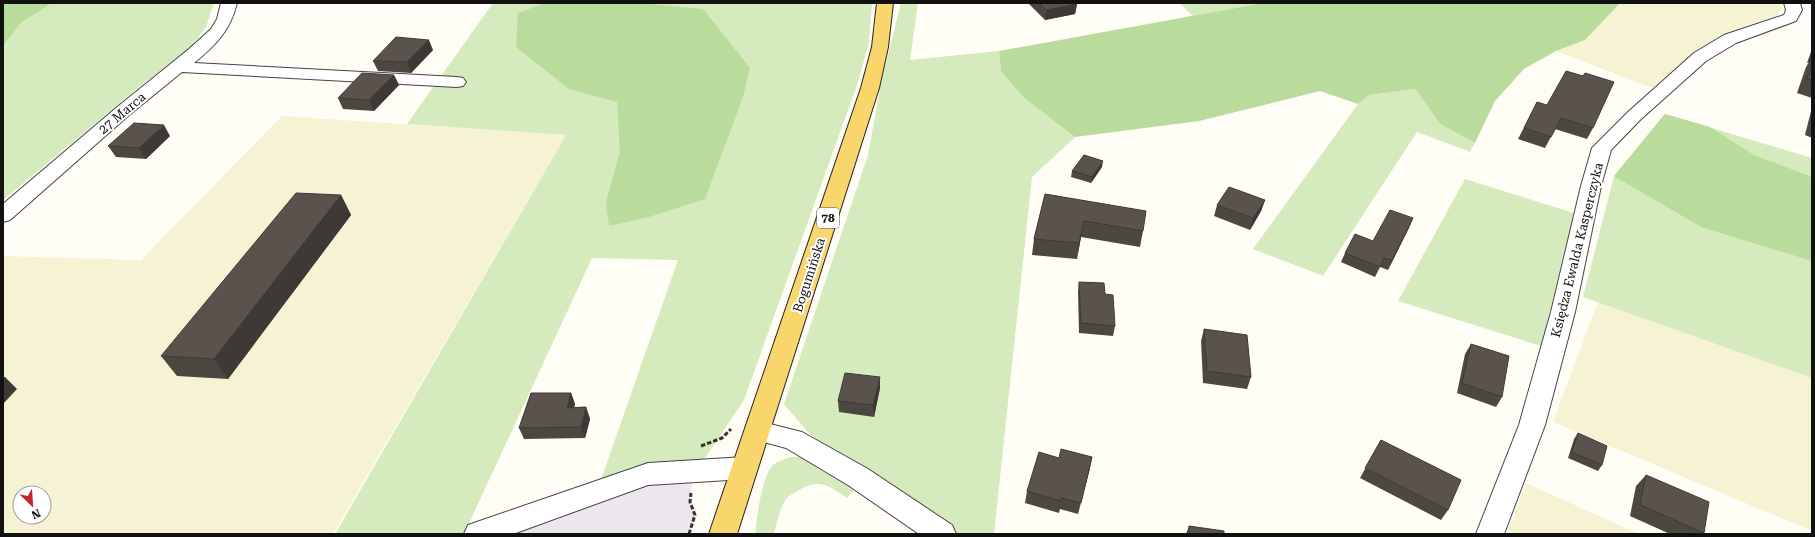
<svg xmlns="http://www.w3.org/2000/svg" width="1815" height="537" viewBox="0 0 1815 537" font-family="'Roboto Serif',serif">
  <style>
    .industrial { fill: #eee6ef }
    .farmland { fill: #f6f3d4; fill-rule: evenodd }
    .green { fill: #d5ebbd }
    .forest { fill: #b9dc9c }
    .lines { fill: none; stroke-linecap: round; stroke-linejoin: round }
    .minor-casing { stroke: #444; stroke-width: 2 }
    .major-casing { stroke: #222; stroke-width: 2 }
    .path { stroke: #333; stroke-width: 3; stroke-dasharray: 4.5 2; stroke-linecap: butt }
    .minor { fill: #fff; fill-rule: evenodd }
    .major { fill: #f9d66b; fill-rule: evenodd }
    .wall { fill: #4d4742 }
    .shaded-wall { fill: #3f3936 }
    .building { fill: #5a524d; stroke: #3f3936 }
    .labels { text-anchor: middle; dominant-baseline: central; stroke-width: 4; stroke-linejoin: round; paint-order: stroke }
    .shield { fill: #fff; stroke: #585858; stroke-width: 1 }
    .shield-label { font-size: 12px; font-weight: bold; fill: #111 }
    .street-label { font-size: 13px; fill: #111; stroke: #fff }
  </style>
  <rect width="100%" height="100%" fill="#fffdf5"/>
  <polygon class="industrial" points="697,470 691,489 690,502 695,515 689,534 478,534"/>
  <g class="farmland">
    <polygon points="1620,3 1783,3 1777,18 1719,37 1687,59 1652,88 1556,51 1585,40"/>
    <path d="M282,116L566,135L333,534H3V256L141,260ZM20,493H44V517H20Z"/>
    <polygon points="1598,302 1812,378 1812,531 1553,422"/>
    <polygon points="1526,483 1639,534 1507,534"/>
  </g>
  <g class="green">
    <polygon points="52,3 214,3 206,27 191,47 140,86 3,200 3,46 21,23"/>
    <polygon points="493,3 872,3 869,43 857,85 744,400 697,470 597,491 678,260 592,258 464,534 335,534 566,135 407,124"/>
    <polygon points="901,3 918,3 910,60 999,51 1001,71 1024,98 1075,137 1032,177 994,534 958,534 858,477 806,430 784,404 868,155 881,83"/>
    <polygon points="1179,3 1263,3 1193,16"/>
    <polygon points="1415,89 1440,124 1475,143 1470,152 1417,132 1323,276 1253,249 1358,104 1369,95"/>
    <polygon points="1665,114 1812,158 1812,378 1583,297 1614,176"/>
    <polygon points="1465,179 1574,213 1541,346 1398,301"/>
    <path d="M791,457H803L855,489L847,498C829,486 820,478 799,490C794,493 788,496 785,501C779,510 777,524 774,534H755C757,518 761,479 772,466C777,461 785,459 791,457Z"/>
  </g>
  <g class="forest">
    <polygon points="3,3 52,3 21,23 3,46"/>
    <polygon points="545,3 639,3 703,9 750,68 743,97 705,199 649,217 609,226 606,202 620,152 617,102 569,89 516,47 518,13"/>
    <polygon points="1263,3 1620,3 1585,40 1556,51 1524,69 1495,101 1475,143 1440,124 1415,89 1369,95 1358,104 1320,91 1199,121 1075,137 1024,98 1001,71 999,51"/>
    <polygon points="1665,114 1710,127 1754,155 1812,177 1812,261 1701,227 1614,176"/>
  </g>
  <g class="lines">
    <defs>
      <g id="minor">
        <path d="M221,3H237C230,31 216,45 194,63L457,77L463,78L466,82L463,86L457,87L182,72L128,116L10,220L3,222V204L116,108L189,49L211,29L217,19Z"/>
        <polygon points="1784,3 1800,3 1802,10 1796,21 1736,43 1706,61 1640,120 1611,150 1601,186 1575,312 1545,425 1504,534 1476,534 1519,425 1551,312 1581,186 1592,148 1628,112 1694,53 1724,35 1784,15 1786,10"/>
        <polygon points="758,421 802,432 868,469 952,525 956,534 919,534 848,485 786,448 749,438 745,431 749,424"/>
        <polygon points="745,457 754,460 758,468 754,476 745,479 648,485 513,534 464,534 468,525 648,463"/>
      </g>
      <polygon id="major" points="877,3 893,3 888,47 879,88 737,534 709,534 861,88 872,47"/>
    </defs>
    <use href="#minor" class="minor-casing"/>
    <use href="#major" class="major-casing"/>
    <g class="path">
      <polyline points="701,446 722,438 731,429"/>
      <polyline points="689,534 695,515 690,502 691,493"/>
    </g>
    <use href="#minor" class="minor"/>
    <use href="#major" class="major"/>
  </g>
  <g class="wall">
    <polygon points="1029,3 1076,3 1077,4 1075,14 1045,20 1029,4"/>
    <polygon points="1812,49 1812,98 1797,93 1806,67 1809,62 1807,63"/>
    <polygon points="433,50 411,73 378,71 373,61"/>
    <polygon points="394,75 399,85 374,111 343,109 338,98"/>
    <polygon points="1537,102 1593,128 1587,139 1555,129 1545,148 1518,139"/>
    <polygon points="1812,107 1812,138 1805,135"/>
    <polygon points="170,136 146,159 116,157 108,146"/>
    <polygon points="1102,167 1091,183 1071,177 1072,171"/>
    <polygon points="1045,194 1143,231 1140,247 1081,237 1077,259 1032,255 1034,239"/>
    <polygon points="341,195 351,215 228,379 177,376 161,356"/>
    <polygon points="1265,200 1261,211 1250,230 1214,216 1217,205"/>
    <polygon points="1413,218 1388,270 1380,267 1375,277 1341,262 1345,253 1373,241"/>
    <polygon points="1079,282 1105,294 1115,326 1113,336 1079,333 1078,292"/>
    <polygon points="1204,329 1251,377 1247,389 1203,383 1201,341"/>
    <polygon points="1471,344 1502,397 1496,407 1457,393 1465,354"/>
    <polygon points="880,388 874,417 839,412 838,401"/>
    <polygon points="571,393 575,404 574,407 586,407 590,419 585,438 524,439 519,428"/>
    <polygon points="1578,433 1602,465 1598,471 1568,458 1574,439"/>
    <polygon points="1381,440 1448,510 1441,520 1360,478"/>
    <polygon points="1090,468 1078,514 1060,509 1059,513 1025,503 1027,491"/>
    <polygon points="1646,475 1704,533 1704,534 1670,534 1630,516 1636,486"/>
    <polygon points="1189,526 1224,534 1186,534"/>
  </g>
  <g class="shaded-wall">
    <polygon points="1077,4 1075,14 1045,20 1046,10"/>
    <polygon points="429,40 433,50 411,73 407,62"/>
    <polygon points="1812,56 1812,59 1809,62 1807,63"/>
    <polygon points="394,75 399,85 374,111 369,100"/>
    <polygon points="164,125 170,136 146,159 139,148"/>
    <polygon points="1103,161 1102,167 1091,183 1092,177"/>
    <polygon points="341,195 351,215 228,379 214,359"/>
    <polygon points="1265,200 1261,211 1250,230 1253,218"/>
    <polygon points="1413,218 1409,228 1388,270 1392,260"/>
    <polygon points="1084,221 1081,237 1077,259 1079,243"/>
    <polygon points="880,377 880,388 874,417 873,405"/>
    <polygon points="6,378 17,389 3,404 3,381"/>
    <polygon points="571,393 575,404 571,419 567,408"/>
    <polygon points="586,407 590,419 585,438 581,427"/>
    <polygon points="1092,457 1090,468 1078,514 1081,503"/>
  </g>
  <g class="building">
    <polygon points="1039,3 1076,3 1077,4 1046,10"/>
    <polygon points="396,37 429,40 407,62 373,61"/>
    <polygon points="1812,65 1812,80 1807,79"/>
    <polygon points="1566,71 1583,76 1585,73 1614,82 1593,128 1561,118 1551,137 1524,128 1537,102 1547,105"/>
    <polygon points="362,73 394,75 369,100 338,98"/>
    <polygon points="134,123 164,125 139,148 108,146"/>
    <polygon points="1084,155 1103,161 1092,177 1072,171"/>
    <polygon points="1229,187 1265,200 1253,218 1217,205"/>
    <polygon points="296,193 341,195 214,359 161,356"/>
    <polygon points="1045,194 1146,211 1143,231 1084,221 1079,243 1034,239"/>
    <polygon points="1390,210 1413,218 1392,260 1384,258 1380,267 1345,253 1355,234 1373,241"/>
    <polygon points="1079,282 1104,283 1105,294 1113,295 1115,326 1081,323"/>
    <polygon points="1204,329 1247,335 1251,377 1207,371"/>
    <polygon points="1471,344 1509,356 1502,397 1462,383"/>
    <polygon points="845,373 880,377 873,405 838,401"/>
    <polygon points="3,377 6,378 3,381"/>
    <polygon points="531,393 571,393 567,408 586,407 581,427 519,428"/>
    <polygon points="1578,433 1607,446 1602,465 1572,452"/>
    <polygon points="1381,440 1461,480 1448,510 1365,468"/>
    <polygon points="1061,449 1092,457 1081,503 1062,498 1061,501 1027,491 1039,452 1059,458"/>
    <polygon points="1646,475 1709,502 1704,533 1640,505"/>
    <polygon points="1189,526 1224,531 1224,534 1189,534"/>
  </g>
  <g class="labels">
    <rect class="shield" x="817" y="208" width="22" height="20" rx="3"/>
    <g class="shield-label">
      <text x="828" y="218">78</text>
    </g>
    <g class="street-label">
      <text transform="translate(122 113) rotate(-40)">27 Marca</text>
      <text transform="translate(1577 250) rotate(-76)">Księdza Ewalda Kasperczyka</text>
      <text transform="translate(809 275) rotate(-72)">Bogumińska</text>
    </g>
  </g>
  <rect width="1815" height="537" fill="none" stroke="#111111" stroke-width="8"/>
  <g transform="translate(32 505) rotate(155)"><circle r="19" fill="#ffffff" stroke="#a0a0a0"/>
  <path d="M0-3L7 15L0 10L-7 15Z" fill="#c4262e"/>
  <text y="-6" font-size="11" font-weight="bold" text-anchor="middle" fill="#111111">N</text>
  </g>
</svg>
